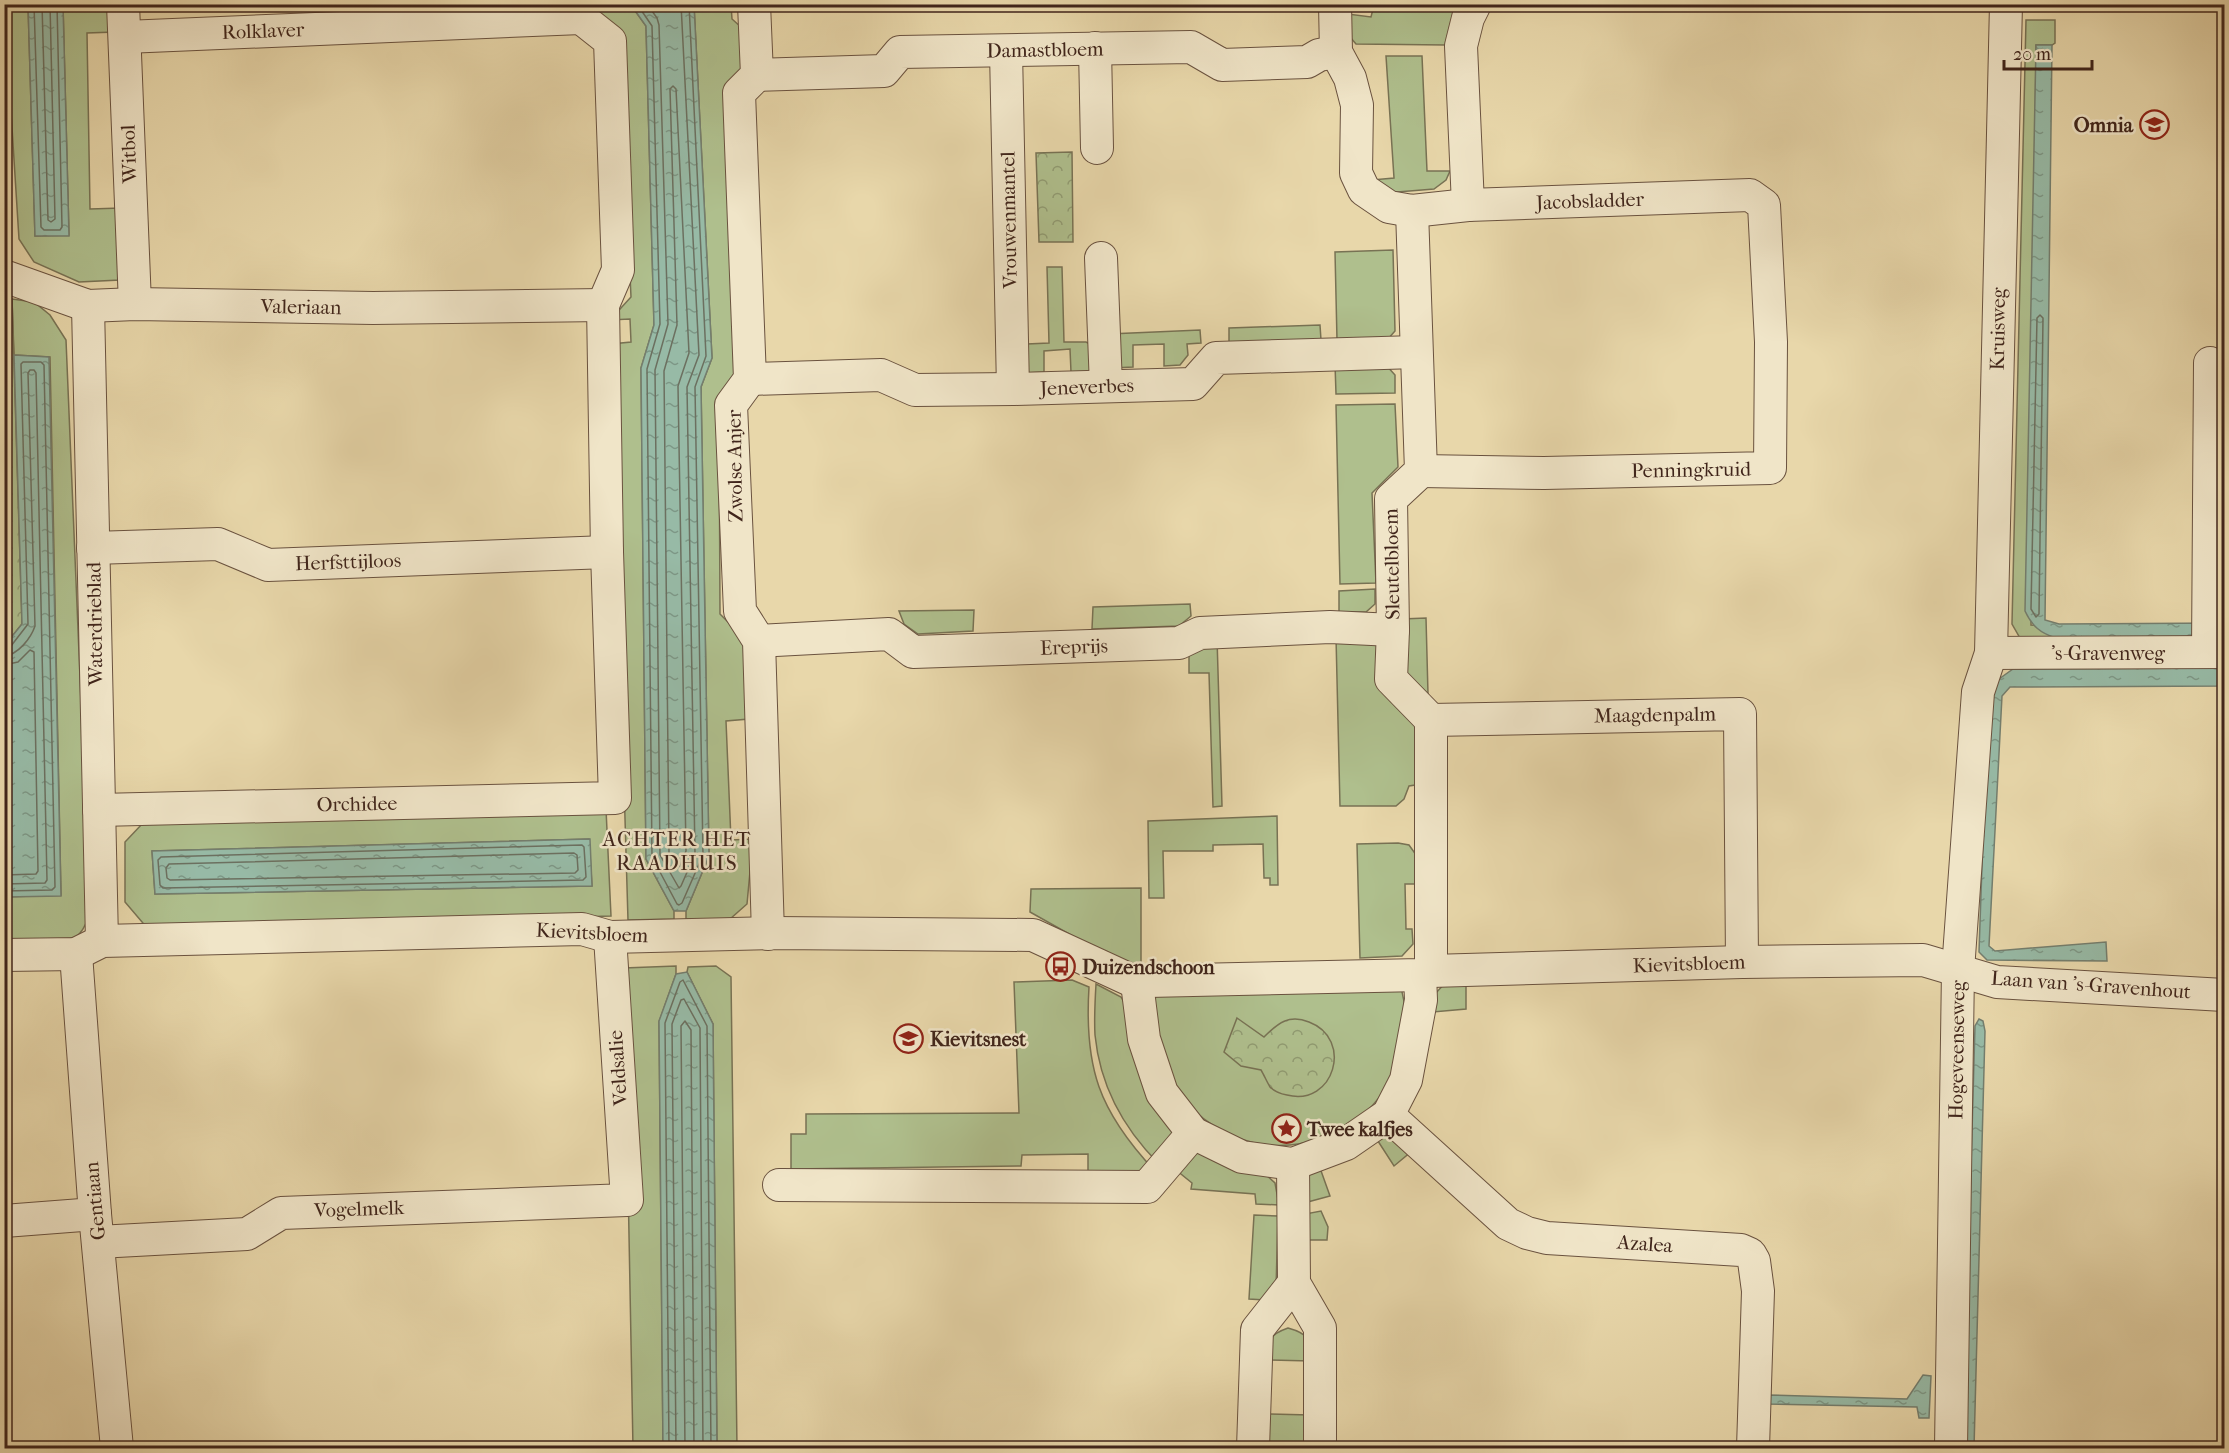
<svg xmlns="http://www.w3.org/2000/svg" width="2229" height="1453" viewBox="0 0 2229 1453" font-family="'IM FELL French Canon',serif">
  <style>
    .grass { fill: #afbf8d; stroke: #787254; stroke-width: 1.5; fill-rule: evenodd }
    .forest { fill: url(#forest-crowns); stroke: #787254; stroke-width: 1.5 }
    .water { fill: url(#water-ripples); stroke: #747e6e; stroke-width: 1.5 }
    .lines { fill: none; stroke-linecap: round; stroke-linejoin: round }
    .shore { stroke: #6c7060; stroke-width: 1.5 }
    .street-casing { stroke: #6a523f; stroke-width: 34 }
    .street { stroke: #f0e5c8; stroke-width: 32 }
    .labels { text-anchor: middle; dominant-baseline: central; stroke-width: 5; stroke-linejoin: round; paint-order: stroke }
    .street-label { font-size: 20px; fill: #40251b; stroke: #f0e5c8 }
    .poi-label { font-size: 20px; font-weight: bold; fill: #40251b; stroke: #f0e5c8; text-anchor: start }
    .neighbourhood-label { font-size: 21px; letter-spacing: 1.5px; fill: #40251b; stroke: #f0e5c8 }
  </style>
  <defs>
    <pattern id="forest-crowns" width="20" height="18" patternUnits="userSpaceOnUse" patternTransform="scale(1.5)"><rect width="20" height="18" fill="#afbf8d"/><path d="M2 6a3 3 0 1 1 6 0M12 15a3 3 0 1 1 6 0" fill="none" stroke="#909b72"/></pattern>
    <pattern id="water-ripples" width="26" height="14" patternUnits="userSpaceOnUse" patternTransform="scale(1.5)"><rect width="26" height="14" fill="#97baa6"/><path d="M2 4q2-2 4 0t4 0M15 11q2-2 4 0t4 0" fill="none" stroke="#7d9786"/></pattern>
  </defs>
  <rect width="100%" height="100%" fill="#e8d7aa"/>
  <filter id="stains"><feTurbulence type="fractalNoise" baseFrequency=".00333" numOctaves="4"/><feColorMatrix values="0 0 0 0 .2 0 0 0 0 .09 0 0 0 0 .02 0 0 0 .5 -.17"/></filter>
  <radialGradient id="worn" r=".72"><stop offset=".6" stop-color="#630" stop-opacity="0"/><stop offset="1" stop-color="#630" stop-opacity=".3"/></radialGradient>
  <g class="grass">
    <polygon points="5,5 28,5 35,236 69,235 63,5 115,5 115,32 87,33 90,209 121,208 120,280 79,282 34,262 19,239 8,64 5,61"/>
    <polygon points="591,5 631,5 646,26 654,325 641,368 646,859 674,911 674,919 628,920 611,344 631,342 630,319 610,320 631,297 619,34"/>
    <polygon points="694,5 731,5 732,19 742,28 737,378 719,401 720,614 746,640 749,719 726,721 731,840 753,839 747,904 730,919 686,919 686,911 709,856 701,387 712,358"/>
    <polygon points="1374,5 1460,5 1446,45 1356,44 1350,37 1348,14 1371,17"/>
    <polygon points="2026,20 2055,20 2055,43 2052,45 2036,45 2031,625 2201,641 2020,638 2012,624"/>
    <polygon points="1386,56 1422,56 1427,171 1450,171 1446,180 1434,189 1385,193 1371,180 1394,178"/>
    <polygon points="1393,250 1395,331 1387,340 1337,340 1335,252"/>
    <polygon points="1047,267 1062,267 1064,342 1086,342 1092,345 1092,372 1071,372 1070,349 1044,351 1044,372 1026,373 1027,344 1049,343"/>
    <path d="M12,299L34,302L50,315L66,340L89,895C89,914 89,926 75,938L5,941L4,897L61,895L50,357L14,355Z"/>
    <polygon points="1320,325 1321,340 1229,343 1229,328"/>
    <polygon points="1200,330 1201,343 1187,344 1188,355 1180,365 1164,366 1164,344 1133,345 1133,367 1113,368 1109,334"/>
    <polygon points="1335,364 1385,364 1395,375 1395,393 1336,394"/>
    <polygon points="1395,404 1398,467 1372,493 1376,583 1340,584 1336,405"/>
    <polygon points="1375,589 1375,604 1366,612 1339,612 1339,591"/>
    <polygon points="1190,604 1191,616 1179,626 1092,629 1093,607"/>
    <polygon points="974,610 973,631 918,634 904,624 899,611"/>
    <polygon points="1426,618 1428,694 1407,675 1402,619"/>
    <polygon points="1368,636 1377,646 1415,717 1415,785 1409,786 1404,799 1396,806 1340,806 1336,637"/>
    <polygon points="1217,638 1222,806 1213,807 1209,673 1189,673 1189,648"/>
    <path d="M606,809L611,916L148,929L125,902V842L143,823ZM589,839L592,886L155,894L152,851Z"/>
    <polygon points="1277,816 1278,885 1270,885 1270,878 1264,878 1263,844 1213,845 1213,851 1163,851 1164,898 1149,898 1148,821"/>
    <polygon points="1398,843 1409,845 1419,859 1418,884 1405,884 1406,929 1412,929 1413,944 1402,956 1360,958 1357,844"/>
    <polygon points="1141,888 1141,968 1119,962 1030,912 1031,889"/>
    <polygon points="676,966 676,974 659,1022 663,1448 633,1448 624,968"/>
    <polygon points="716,966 731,977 737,1448 717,1448 713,1024 687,972 688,967"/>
    <path d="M1072,980L1089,987C1084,1068 1099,1111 1154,1170L1145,1175L1088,1174V1154L1022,1155L1021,1166L791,1169V1134H806V1114L1019,1113L1014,982Z"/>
    <polygon points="1466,980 1466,1009 1433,1012 1434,995 1447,981"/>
    <path d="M1096,984L1121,997L1129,1011L1175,1133L1159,1164C1123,1128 1100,1086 1095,1035C1094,1018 1095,1001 1096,984Z"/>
    <path d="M1401,986C1403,1000 1409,1017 1407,1031C1405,1049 1399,1063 1391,1078C1377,1107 1354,1126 1324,1137C1245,1167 1169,1114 1154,1034C1152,1021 1155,1005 1156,992Z"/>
    <polygon points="1387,1133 1412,1151 1394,1166 1376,1138"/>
    <polygon points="1199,1151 1264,1173 1275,1183 1279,1205 1256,1204 1255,1194 1191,1189 1192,1183 1176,1170"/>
    <polygon points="1320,1168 1330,1196 1304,1203 1303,1179 1310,1170"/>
    <polygon points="1321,1211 1328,1227 1327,1240 1306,1240 1305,1214"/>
    <polygon points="1254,1215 1278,1216 1276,1289 1265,1300 1249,1299"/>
    <path d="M1288,1328C1310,1334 1311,1340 1311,1361L1268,1360C1269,1340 1268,1335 1288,1328Z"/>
    <polygon points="1266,1414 1310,1415 1309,1448 1265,1448"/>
  </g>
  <g class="forest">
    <polygon points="1072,152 1073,242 1039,242 1036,153"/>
    <polygon points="4,299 12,299 22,624 5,645"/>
    <path d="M1237,1018L1264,1037C1278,1023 1289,1014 1309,1022C1354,1039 1334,1107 1287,1095C1281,1094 1274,1091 1270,1087C1267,1082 1264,1075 1261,1070L1241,1066L1224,1052Z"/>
  </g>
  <g class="water">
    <polygon points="28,5 63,5 69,236 35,236"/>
    <polygon points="631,5 694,5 712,358 701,387 709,856 686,911 674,911 646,859 641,368 654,325 646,26"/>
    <path d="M2036,45H2052L2045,620L2059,624L2224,623V638H2056C2040,633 2032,626 2025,611Z"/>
    <polygon points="14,355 49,357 61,896 5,897 5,645 22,624"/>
    <polygon points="2224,668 2224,686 2010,687 2002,696 1989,946 1995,951 2106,942 2107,961 1987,960 1979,952 1988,692 1999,679 2013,669"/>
    <polygon points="590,839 592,886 155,894 152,851"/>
    <polygon points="687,972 713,1024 717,1448 663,1448 659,1021 676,974"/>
    <polygon points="1979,1019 1983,1021 1985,1031 1974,1448 1963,1448 1975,1026"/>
    <polygon points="1923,1375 1931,1376 1929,1418 1919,1418 1917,1407 1768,1404 1769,1395 1907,1399"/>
  </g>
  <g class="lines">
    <g class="shore">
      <polyline points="34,4 41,227 44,230 60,230 62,227 57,4"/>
      <polyline points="42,4 48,220 51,222 55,219 50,4"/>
      <polyline points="637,4 652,26 660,324 647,369 652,857 677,904 679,905 682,903 703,855 695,387 706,356 689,4"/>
      <polyline points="647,4 657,18 659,25 668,324 655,370 660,855 679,888 681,886 695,854 687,387 699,355 681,4"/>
      <polygon points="673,86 676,89 689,353 678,386 686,851 680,865 678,867 669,853 664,371 677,325 670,89"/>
      <polygon points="2040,315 2043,318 2039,614 2036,617 2031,609 2037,318"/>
      <polyline points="4,648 11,646 28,624 21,364 23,362 41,362 44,365 55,887 52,890 4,891"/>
      <path d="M4,656C18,655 31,638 35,626L28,373L30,370H34L36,373L47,880L45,883L4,884"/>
      <polyline points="4,665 18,662 30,650 34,652 38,871 36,874 4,875"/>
      <polygon points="582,845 584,847 586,877 583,880 163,888 160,885 158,860 161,857"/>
      <polygon points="574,853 577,855 578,870 575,873 170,880 167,878 166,868 169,864"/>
      <polyline points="669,1448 665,1023 680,982 683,980 707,1026 711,1448"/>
      <polyline points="676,1448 672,1024 681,1000 684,999 700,1028 703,1448"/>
      <polyline points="685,1448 681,1026 685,1021 691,1030 694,1448"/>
    </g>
    <defs>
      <g id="street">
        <polyline points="123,4 135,304"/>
        <polyline points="754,4 757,75 739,93 750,379 731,405 740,611 759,641 768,934"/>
        <polyline points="1335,4 1336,52 1350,78 1357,105 1356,173 1364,190 1389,207 1412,211 1468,205 1750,195 1764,205 1771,342 1770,468 1544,473 1421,471"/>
        <polyline points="125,37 581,18"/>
        <polyline points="1095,48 1097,148"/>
        <polyline points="1006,51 1013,389"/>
        <polyline points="757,75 884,71 900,52 1191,47 1222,65 1307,62 1319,55 1336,52"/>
        <polyline points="1468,205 1461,46 1468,18 1475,4"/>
        <polyline points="1412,211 1421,471 1391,499 1393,630 1391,679 1431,720 1431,971"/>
        <polyline points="1101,258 1106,386"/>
        <polyline points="4,276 88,306 135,304 373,308 603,305"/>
        <polyline points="88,306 102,941"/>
        <polyline points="750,379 881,375 915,390 1013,389 1193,384 1216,358 1416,352"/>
        <polyline points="93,548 218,544 268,565 607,552"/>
        <polyline points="759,641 889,634 913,652 1179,643 1200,633 1330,627 1393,630"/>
        <polyline points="2208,652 2210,363"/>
        <polyline points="1991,653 2224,652"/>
        <polyline points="1431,720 1740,714 1742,962"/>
        <polyline points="99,810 615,798 607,552 603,305 618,270 610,41 581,18 581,4"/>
        <polyline points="76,954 95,1214 117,1448"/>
        <polyline points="4,955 76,954 102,941 582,929 610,937 774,933 1033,935 1137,983 1148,981 1420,975 1431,971 1742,962 1923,960 1997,982 2224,995"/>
        <polyline points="1137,983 1144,1039 1162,1093 1193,1133 1242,1157 1293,1164 1346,1144 1388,1115 1406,1080 1421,1000 1420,975"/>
        <polyline points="1388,1115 1508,1224 1527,1233 1547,1238 1741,1250 1750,1254 1754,1261 1758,1291 1753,1448"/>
        <polyline points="1293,1164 1294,1283 1320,1328 1320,1448"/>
        <polyline points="779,1185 1147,1187 1193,1133"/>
        <polyline points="4,1221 95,1214"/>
        <polyline points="98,1242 247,1234 281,1213 627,1200 610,937"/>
        <polyline points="1253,1448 1257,1330 1294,1283"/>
        <polyline points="1951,1448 1958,970 1978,692 1991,653 2006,4"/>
      </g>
    </defs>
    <use href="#street" class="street-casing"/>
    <use href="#street" class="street"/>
  </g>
  <defs>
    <symbol id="school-ring" viewBox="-11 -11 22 22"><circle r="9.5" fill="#f0e5c8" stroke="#8f2418" stroke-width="1.5"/><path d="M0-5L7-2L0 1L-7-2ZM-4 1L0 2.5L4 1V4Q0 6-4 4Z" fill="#8f2418"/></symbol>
    <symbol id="bus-ring" viewBox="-11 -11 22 22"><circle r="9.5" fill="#f0e5c8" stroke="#8f2418" stroke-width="1.5"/><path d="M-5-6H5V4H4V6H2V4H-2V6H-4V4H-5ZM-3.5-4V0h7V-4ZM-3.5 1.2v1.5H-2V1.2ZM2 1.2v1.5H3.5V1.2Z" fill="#8f2418"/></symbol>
    <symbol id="sight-ring" viewBox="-11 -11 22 22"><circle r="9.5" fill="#f0e5c8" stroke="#8f2418" stroke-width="1.5"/><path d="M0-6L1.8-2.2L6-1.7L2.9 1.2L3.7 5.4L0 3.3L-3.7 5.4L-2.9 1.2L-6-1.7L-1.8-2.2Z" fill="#8f2418"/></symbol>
  </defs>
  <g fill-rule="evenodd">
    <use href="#school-ring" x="2138" y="108" width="33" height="33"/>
    <use href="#bus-ring" x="1044" y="950" width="33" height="33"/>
    <use href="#school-ring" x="892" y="1022" width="33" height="33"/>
    <use href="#sight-ring" x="1270" y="1112" width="33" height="33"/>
  </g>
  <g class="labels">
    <g class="street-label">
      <text transform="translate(263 31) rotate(-2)">Rolklaver</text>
      <text transform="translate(1045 50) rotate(-1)">Damastbloem</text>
      <text transform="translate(129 154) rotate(-92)">Witbol</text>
      <text transform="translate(1590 201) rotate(-2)">Jacobsladder</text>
      <text transform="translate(1009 220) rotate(-91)">Vrouwenmantel</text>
      <text transform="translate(301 307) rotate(1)">Valeriaan</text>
      <text transform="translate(1998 329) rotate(-89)">Kruisweg</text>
      <text transform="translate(1087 387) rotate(-2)">Jeneverbes</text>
      <text transform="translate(735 466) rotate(-91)">Zwolse Anjer</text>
      <text transform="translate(1691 470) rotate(-1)">Penningkruid</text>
      <text transform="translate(348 562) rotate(-2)">Herfsttijloos</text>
      <text transform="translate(1392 564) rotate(-91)">Sleutelbloem</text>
      <text transform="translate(95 624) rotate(-91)">Waterdrieblad</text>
      <text transform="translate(1074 647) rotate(-2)">Ereprijs</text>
      <text x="2108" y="653">'s-Gravenweg</text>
      <text transform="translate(1655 715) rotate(-1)">Maagdenpalm</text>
      <text transform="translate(357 804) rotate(-1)">Orchidee</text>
      <text transform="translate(592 933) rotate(3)">Kievitsbloem</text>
      <text transform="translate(1689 964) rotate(-2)">Kievitsbloem</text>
      <text transform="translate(2091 985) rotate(4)">Laan van 's-Gravenhout</text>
      <text transform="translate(1957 1050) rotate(-89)">Hogeveenseweg</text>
      <text transform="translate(618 1068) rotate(-94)">Veldsalie</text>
      <text transform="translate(95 1201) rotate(-95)">Gentiaan</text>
      <text transform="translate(359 1209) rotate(-2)">Vogelmelk</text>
      <text transform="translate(1645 1244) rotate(4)">Azalea</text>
    </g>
    <g class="poi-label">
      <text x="2133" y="125" text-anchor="end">Omnia</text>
      <text x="1082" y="967">Duizendschoon</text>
      <text x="930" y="1039">Kievitsnest</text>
      <text x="1307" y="1129">Twee kalfjes</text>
    </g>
    <g class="neighbourhood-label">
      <text x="677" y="839">ACHTER HET<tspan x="677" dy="24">RAADHUIS</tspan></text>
    </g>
  </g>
  <rect width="2229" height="1453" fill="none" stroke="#e8d7aa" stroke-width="24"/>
  <rect x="6" y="6" width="2217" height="1441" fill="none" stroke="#40251b" stroke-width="3"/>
  <rect x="12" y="12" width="2205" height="1429" fill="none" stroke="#40251b" stroke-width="1.5"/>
  <path d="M2004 60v9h88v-9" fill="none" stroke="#40251b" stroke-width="3"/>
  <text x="2013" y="60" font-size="18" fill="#40251b" stroke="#f0e5c8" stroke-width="4.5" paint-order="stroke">20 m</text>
  <rect width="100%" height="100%" filter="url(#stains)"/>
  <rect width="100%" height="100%" fill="url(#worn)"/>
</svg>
